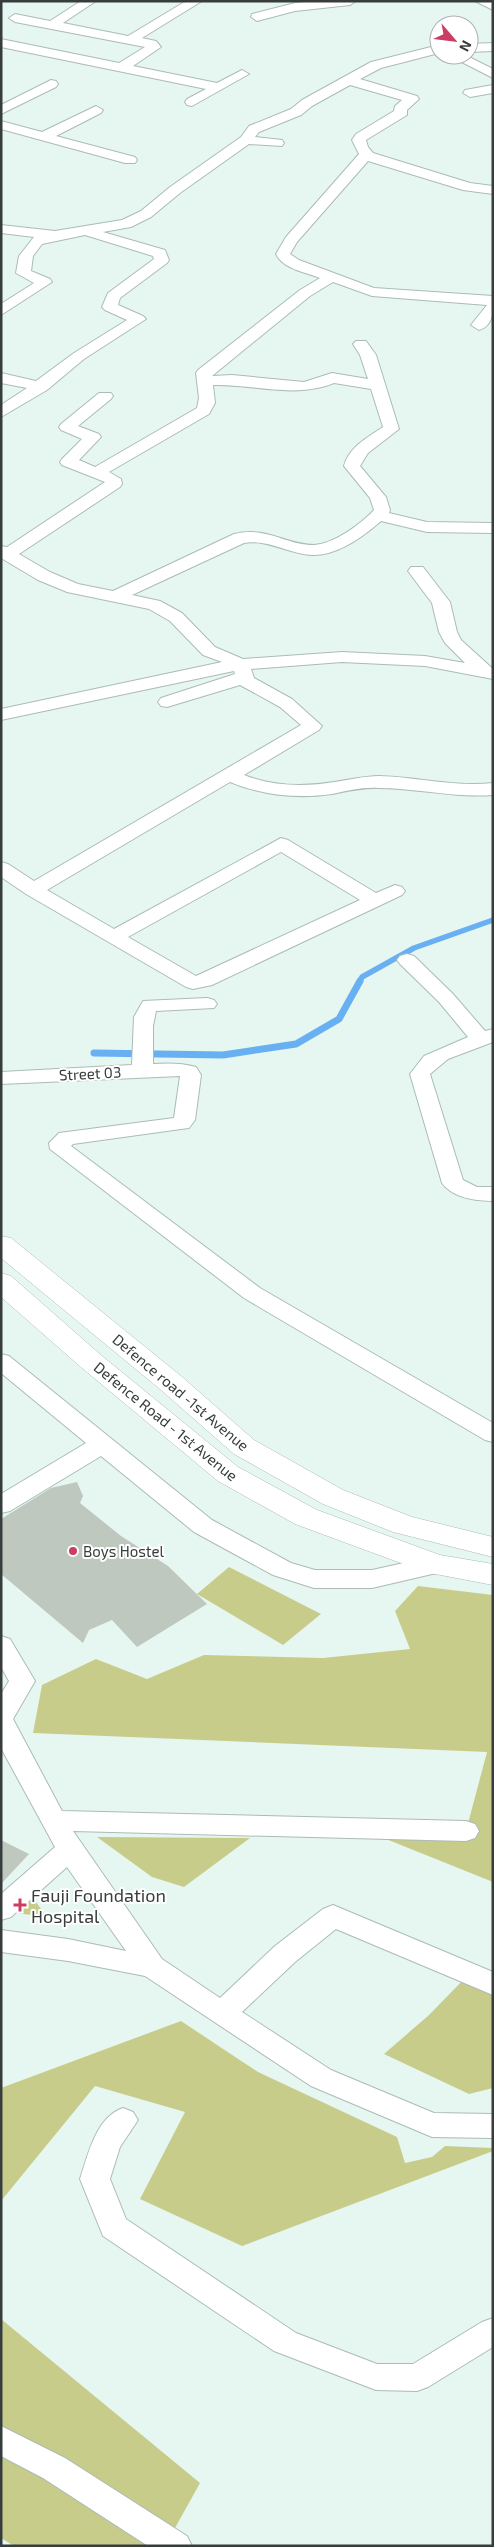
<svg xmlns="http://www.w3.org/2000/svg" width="494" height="2547" viewBox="0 0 494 2547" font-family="'Exo 2',sans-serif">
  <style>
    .green { fill: #c8cc8b }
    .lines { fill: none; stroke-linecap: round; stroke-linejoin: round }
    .stream-far1 { stroke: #69b0f2; stroke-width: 5.5 }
    .stream { stroke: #69b0f2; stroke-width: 7 }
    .building { fill: #bec8be }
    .street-casing { stroke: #abbbb7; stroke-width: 2 }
    .primary-casing { stroke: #abbbb7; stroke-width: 1 }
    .street { fill: #fff; fill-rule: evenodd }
    .primary { fill: #fff; fill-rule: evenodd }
    .poi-dot { fill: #cc3d63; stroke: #fff; stroke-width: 2 }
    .labels { text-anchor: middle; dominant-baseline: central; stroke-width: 4; stroke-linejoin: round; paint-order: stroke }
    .street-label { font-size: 15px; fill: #373d3c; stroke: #fff }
    .poi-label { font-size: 15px; fill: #373d3c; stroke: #fff; text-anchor: start }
    .near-poi-label { font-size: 18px; fill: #373d3c; stroke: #fff; text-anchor: start }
  </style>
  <rect width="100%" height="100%" fill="#e6f7f2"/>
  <g class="green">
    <polygon points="229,1567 321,1614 283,1645 197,1594"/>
    <polygon points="418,1586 493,1595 493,1882 361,1829 466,1831 487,1752 33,1733 42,1685 96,1659 147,1679 204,1655 323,1658 410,1649 395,1611"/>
    <polygon points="97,1837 250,1838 184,1887 152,1877"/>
    <polygon points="30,1894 47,1917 8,1912"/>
    <polygon points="469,1974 493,1984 493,2088 469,2094 384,2054 429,2015"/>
    <polygon points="181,2021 258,2072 397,2137 405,2163 432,2157 445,2146 493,2148 493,2151 242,2246 140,2199 185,2112 95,2086 1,2201 1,2088"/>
    <polygon points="1,2319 200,2483 165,2546 14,2546 1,2538"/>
  </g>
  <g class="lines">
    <polyline class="stream-far1" points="359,983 362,977 414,948 493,920"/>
    <polyline class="stream" points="94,1053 223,1055 296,1044 339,1019 360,981"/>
  </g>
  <g class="building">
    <polygon points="77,1482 83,1496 80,1503 121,1536 168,1566 207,1604 137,1647 112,1620 89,1630 83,1643 1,1574 1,1519 51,1488"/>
    <polygon points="1,1840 29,1854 1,1884"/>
  </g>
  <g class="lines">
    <defs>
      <g id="street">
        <polygon points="81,1 96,1 63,23 128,36 186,1 202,1 142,38 156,41 161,47 133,66 217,83 242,70 249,74 192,106 187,105 185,102 187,99 206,89 1,47 1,39 119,63 145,47 15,22 9,18 15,14 50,21"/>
        <polygon points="313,1 356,1 350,5 295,11 257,21 251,17 252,14 295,3"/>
        <polygon points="475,1 493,1 493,10"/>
        <polygon points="493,43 493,51 469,52 469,44"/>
        <path d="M439,45V53L381,68L360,79L417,96L419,99L407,110V115L366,140L368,147L373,153L470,183L493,186V194L463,190L368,161L297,242L290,254L299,260L374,288L493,296C493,310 494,326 479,330L471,325L487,305L372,296L333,282L310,296L212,376L232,375L304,382L332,373L368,379L360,355L353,344L356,341H366L376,355L399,429L368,453L360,466L386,497L390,510L389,513L427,522L493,523V533L427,532L381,521C364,536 337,556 312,555C289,554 268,539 244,543L132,595L160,601L182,613L215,647L243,659L342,652L425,656L465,663L445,643L439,632L432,603L408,571L411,567H423L450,602L457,632L461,640L493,669V679L425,666L342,662L251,669L254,678L292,699L322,726L319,730L244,775C272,786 304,787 334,782C349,780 364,776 379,776C417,777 454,787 493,783V795C454,798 417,788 378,788C362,787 347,791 332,794C298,799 262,795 230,782L47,890L114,929L281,838L288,840L376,893L395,885L402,887L405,891L402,895L212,985L193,989L186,987L26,894L1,877V862L8,864L34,881L301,725L280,707L240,685L167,707L161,706L158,702L161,698L235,674L234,671L1,720V709L222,662L203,655L170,621L149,609L67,592L38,580L1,558V546L7,547L105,482L62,465L60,462L62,459L82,439L61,430L59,427L61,424L99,393H111L113,396L111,399L78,426L99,434L101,437L79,460L95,467L197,408L199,398L196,373L198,370L300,290L320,278C305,272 283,269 276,254L286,237L359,154L352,140L356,134L394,111L395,106L402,100L350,85L312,106L301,115L259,132L255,137L282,140L284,143L282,146L249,144L180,193L151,217L131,227L103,232L165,250L169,260L167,263L120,298L118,305L143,316L146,319L84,359L47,390L1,417V405L27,388L1,383V373L36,381L74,353L127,320L105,310L102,307L108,293L154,259L153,256L85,235L42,244L33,256L31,271L50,279L52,282L1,315V304L34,283L16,273L19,256L34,237L1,233V225L55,231L122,220L141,211L170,187L241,137L249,126L291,109L302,100L371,62ZM334,383L371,389L383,427C367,438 349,447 344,466L370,498L374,510C361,524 334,544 314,545C285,545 268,526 234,534L113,591L78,584L50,572L19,554L120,487L122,484L121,479L109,472L209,414L215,403L213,385C254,384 295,399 334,383ZM281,852L360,900L196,976L128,937Z"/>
        <polygon points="448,55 465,55 493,69 493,78"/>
        <polygon points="51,80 56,81 58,84 56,87 1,114 1,105"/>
        <polygon points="493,85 493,93 470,97 463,93 465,90"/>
        <polygon points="96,106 103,110 101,113 56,136 135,157 137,160 135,163 125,163 1,129 1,121 42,132"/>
        <path d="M407,954L414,956L453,994L485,1031L493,1029V1042L448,1059L430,1074L463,1180L477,1187H493V1201C476,1201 453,1198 442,1183L410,1074L424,1056L468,1037L439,1002L400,964L397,960L400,956Z"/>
        <path d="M207,998L214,1000L217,1004L214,1008L156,1011L153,1026V1064C169,1063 182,1063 196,1067L201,1075L195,1120L189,1128L181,1129L73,1144L71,1146L260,1288L493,1423V1442L485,1440L244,1298L50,1149L49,1143L59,1133L174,1118L180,1076L1,1084V1072L132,1065L134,1017L143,1001Z"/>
        <polygon points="1,1354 9,1356 212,1520 291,1563 315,1570 372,1570 436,1556 445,1559 448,1565 445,1571 372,1588 314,1588 273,1575 194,1532 101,1456 10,1511 1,1513 1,1494 86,1443 1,1373"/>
        <polygon points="1,1636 10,1639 35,1681 13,1719 62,1811 466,1821 475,1824 479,1831 475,1838 466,1841 73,1831 162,1959 220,1998 275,1946 323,1909 333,1905 493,1972 493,1995 336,1929 295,1962 242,2012 331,2070 434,2113 493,2114 493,2138 432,2137 311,2086 145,1976 68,1961 1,1952 1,1930 68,1939 126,1951 67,1867 11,1917 1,1920 1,1894 55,1847 1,1748 1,1694 9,1681 1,1667"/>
        <path d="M123,2108L133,2112L138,2120L120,2147L110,2179L126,2219L296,2333L377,2364H413L482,2322L493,2318V2347L428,2387L417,2391L376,2390L274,2351L103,2236L80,2179C88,2155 96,2117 123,2108Z"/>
        <polygon points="1,2426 65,2458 187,2536 192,2546 148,2546 43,2478 1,2456"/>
      </g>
      <g id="primary">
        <polygon points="1,1236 11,1238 181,1376 254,1440 343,1490 412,1517 493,1537 493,1557 393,1532 323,1504 234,1454 161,1390 1,1258"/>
        <polygon points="1,1273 11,1276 102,1356 238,1467 317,1510 440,1555 493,1564 493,1585 425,1572 295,1524 218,1481 82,1368 1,1297"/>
      </g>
    </defs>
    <use href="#street" class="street-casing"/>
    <use href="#primary" class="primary-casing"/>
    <use href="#street" class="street"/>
    <use href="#primary" class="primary"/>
  </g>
  <g class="poi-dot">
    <circle cx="73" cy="1551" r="5"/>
    <path d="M17.5 1897.5h5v5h5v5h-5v5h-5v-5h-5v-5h5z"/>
  </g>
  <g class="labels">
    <g class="street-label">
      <text transform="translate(90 1073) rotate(-3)">Street 03</text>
      <text transform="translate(181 1392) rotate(40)">Defence road -1st Avenue</text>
      <text transform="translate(166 1421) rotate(39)">Defence Road - 1st Avenue</text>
    </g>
    <g class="poi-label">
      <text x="83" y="1551">Boys Hostel</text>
    </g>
    <g class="near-poi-label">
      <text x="31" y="1895">Fauji Foundation<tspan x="31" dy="21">Hospital</tspan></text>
    </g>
  </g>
  <rect width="494" height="2547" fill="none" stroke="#373d3c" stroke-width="5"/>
  <g transform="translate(454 40) rotate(118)"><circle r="24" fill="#ffffff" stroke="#afb1b1"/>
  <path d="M0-4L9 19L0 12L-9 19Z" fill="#cc3d63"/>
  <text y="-8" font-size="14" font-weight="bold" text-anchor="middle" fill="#373d3c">N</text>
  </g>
</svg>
